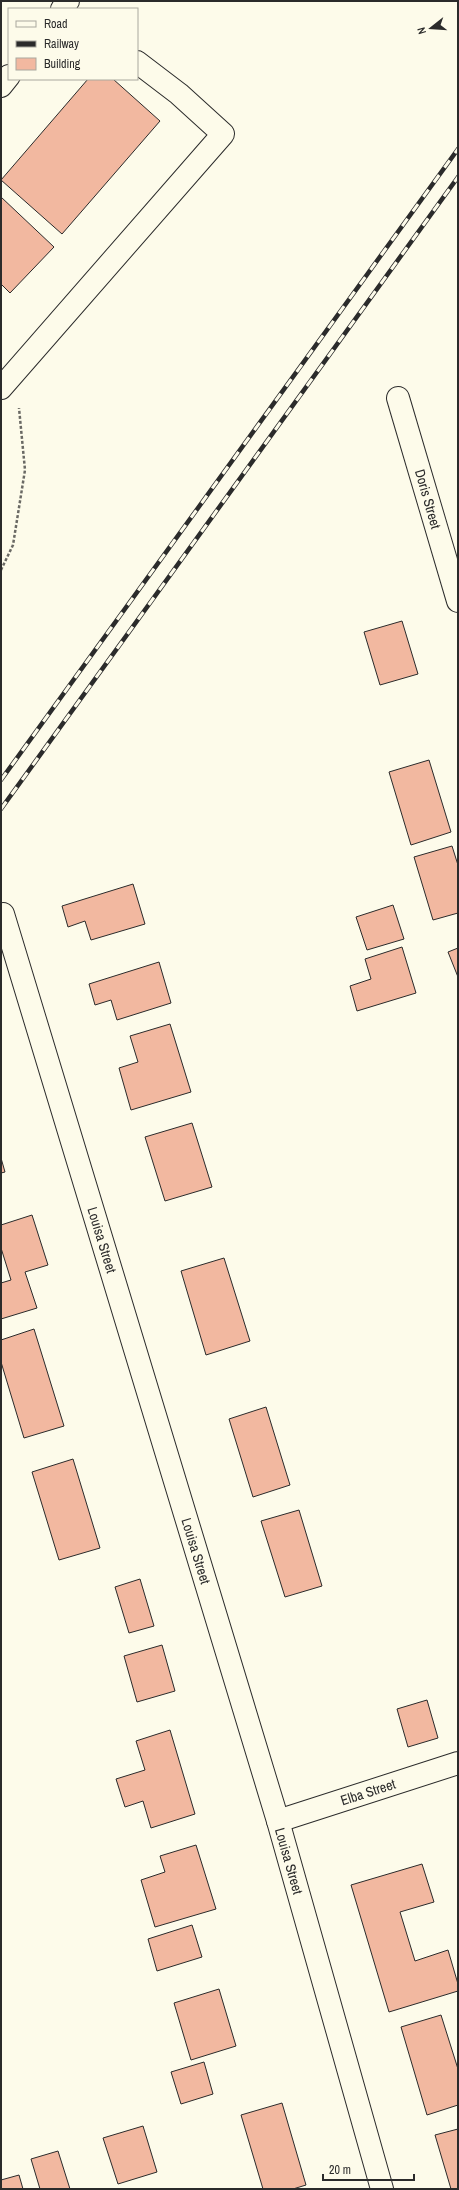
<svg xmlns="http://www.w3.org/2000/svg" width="459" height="2190" viewBox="0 0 459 2190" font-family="'Archivo Narrow',sans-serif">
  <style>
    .building { fill: #f2b8a0; stroke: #2b2b2b }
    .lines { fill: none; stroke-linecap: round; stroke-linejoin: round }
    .minor-casing { stroke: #2b2b2b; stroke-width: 24 }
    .path { stroke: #6a6964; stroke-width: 2.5; stroke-dasharray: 3 2; stroke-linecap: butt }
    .minor { stroke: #fdfbea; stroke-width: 22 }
    .rail-casing { stroke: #2b2b2b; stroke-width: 4.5 }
    .rail { stroke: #fdfbea; stroke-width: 3; stroke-dasharray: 9; stroke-linecap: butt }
    .labels { text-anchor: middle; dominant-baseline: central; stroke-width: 3; stroke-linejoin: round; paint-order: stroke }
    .street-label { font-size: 14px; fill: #2b2b2b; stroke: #fdfbea }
  </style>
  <rect width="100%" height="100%" fill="#fdfbea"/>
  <g class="building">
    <polygon points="88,79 113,79 160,121 62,234 1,180"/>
    <polygon points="1,197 54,247 10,293 1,284"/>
    <polygon points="402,621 418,674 380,685 364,632"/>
    <polygon points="429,760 451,832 411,845 389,772"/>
    <polygon points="452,846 458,865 458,913 433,920 414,857"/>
    <polygon points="133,884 145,924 91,940 85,921 68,927 62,906"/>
    <polygon points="393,905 404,939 367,950 356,917"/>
    <polygon points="402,947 416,993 357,1011 350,986 371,979 365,959"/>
    <polygon points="458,948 458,977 448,952"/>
    <polygon points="159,962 171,1003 117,1020 111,1000 95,1005 89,984"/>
    <polygon points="170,1024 191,1092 131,1110 119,1068 138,1062 130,1036"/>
    <polygon points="192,1123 212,1187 165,1201 145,1137"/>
    <polygon points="1,1158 5,1172 1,1173"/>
    <polygon points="32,1215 48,1265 25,1272 37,1308 1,1319 1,1283 11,1280 1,1248 1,1225"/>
    <polygon points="224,1258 250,1341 206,1355 181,1271"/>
    <polygon points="34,1329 64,1426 24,1438 1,1362 1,1340"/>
    <polygon points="266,1407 290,1485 253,1497 229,1419"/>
    <polygon points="73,1459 100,1548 59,1560 32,1472"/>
    <polygon points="299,1510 322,1586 285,1597 261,1521"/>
    <polygon points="140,1579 154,1626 129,1633 115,1587"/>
    <polygon points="162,1645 175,1691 137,1702 124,1656"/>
    <polygon points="427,1700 438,1738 408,1747 397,1709"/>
    <polygon points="170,1730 195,1814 151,1828 143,1801 125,1807 116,1779 145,1770 136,1741"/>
    <polygon points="196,1845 216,1909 155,1927 141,1880 165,1872 160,1856"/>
    <polygon points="422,1864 434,1902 400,1912 415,1961 448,1950 458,1984 458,1991 389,2012 351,1885"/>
    <polygon points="192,1925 202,1957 157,1971 148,1939"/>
    <polygon points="219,1989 236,2046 191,2060 174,2003"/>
    <polygon points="441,2015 458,2069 458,2105 427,2115 401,2027"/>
    <polygon points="204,2062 213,2094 181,2104 171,2072"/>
    <polygon points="282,2103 306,2185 293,2189 263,2189 241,2115"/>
    <polygon points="143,2126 157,2172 118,2184 103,2138"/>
    <polygon points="458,2129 458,2189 451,2189 435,2135"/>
    <polygon points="58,2151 70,2189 40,2189 31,2159"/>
    <polygon points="19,2175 23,2189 1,2189 1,2180"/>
  </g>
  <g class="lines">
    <defs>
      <g id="minor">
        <polyline points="62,9 68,1"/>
        <polyline points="1,86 9,76"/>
        <polyline points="1,388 223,134 179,94 137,62"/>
        <polyline points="398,398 458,601"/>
        <polyline points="3,914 278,1821 382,2189"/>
        <polyline points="278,1821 458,1763"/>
      </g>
    </defs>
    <use href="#minor" class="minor-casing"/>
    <polyline class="path" points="1,570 13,545 25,470 19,408"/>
    <use href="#minor" class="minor"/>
    <defs>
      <g id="rail">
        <polyline points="1,780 458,149"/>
        <polyline points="1,809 458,177"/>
      </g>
    </defs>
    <use href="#rail" class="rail-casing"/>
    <use href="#rail" class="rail"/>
  </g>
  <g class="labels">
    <g class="street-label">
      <text transform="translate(428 499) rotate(74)">Doris Street</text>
      <text transform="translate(102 1240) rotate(73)">Louisa Street</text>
      <text transform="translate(196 1551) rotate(73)">Louisa Street</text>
      <text transform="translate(368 1792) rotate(-18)">Elba Street</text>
      <text transform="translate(289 1861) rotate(74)">Louisa Street</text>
    </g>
  </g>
  <rect width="459" height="2190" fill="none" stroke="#2b2b2b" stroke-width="4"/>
  <rect x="8" y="8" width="130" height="72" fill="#fdfbea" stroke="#a9a89e"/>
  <rect x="16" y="21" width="20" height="6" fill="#fdfbea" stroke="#a9a89e"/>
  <text x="44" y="28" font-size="12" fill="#2b2b2b">Road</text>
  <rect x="16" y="41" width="20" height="6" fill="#2b2b2b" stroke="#a9a89e"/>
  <text x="44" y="48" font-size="12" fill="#2b2b2b">Railway</text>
  <rect x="16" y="58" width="20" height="12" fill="#f2b8a0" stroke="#a9a89e"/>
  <text x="44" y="68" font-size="12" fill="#2b2b2b">Building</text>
  <g transform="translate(431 28) rotate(253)" stroke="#fdfbea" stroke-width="3" paint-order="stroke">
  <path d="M0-3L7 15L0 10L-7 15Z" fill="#2b2b2b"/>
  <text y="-6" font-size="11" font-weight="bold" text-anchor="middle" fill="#2b2b2b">N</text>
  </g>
  <path d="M323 2174v6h91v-6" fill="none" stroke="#2b2b2b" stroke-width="2"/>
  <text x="329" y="2174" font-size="12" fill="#2b2b2b" stroke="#fdfbea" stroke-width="3" paint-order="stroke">20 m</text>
</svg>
